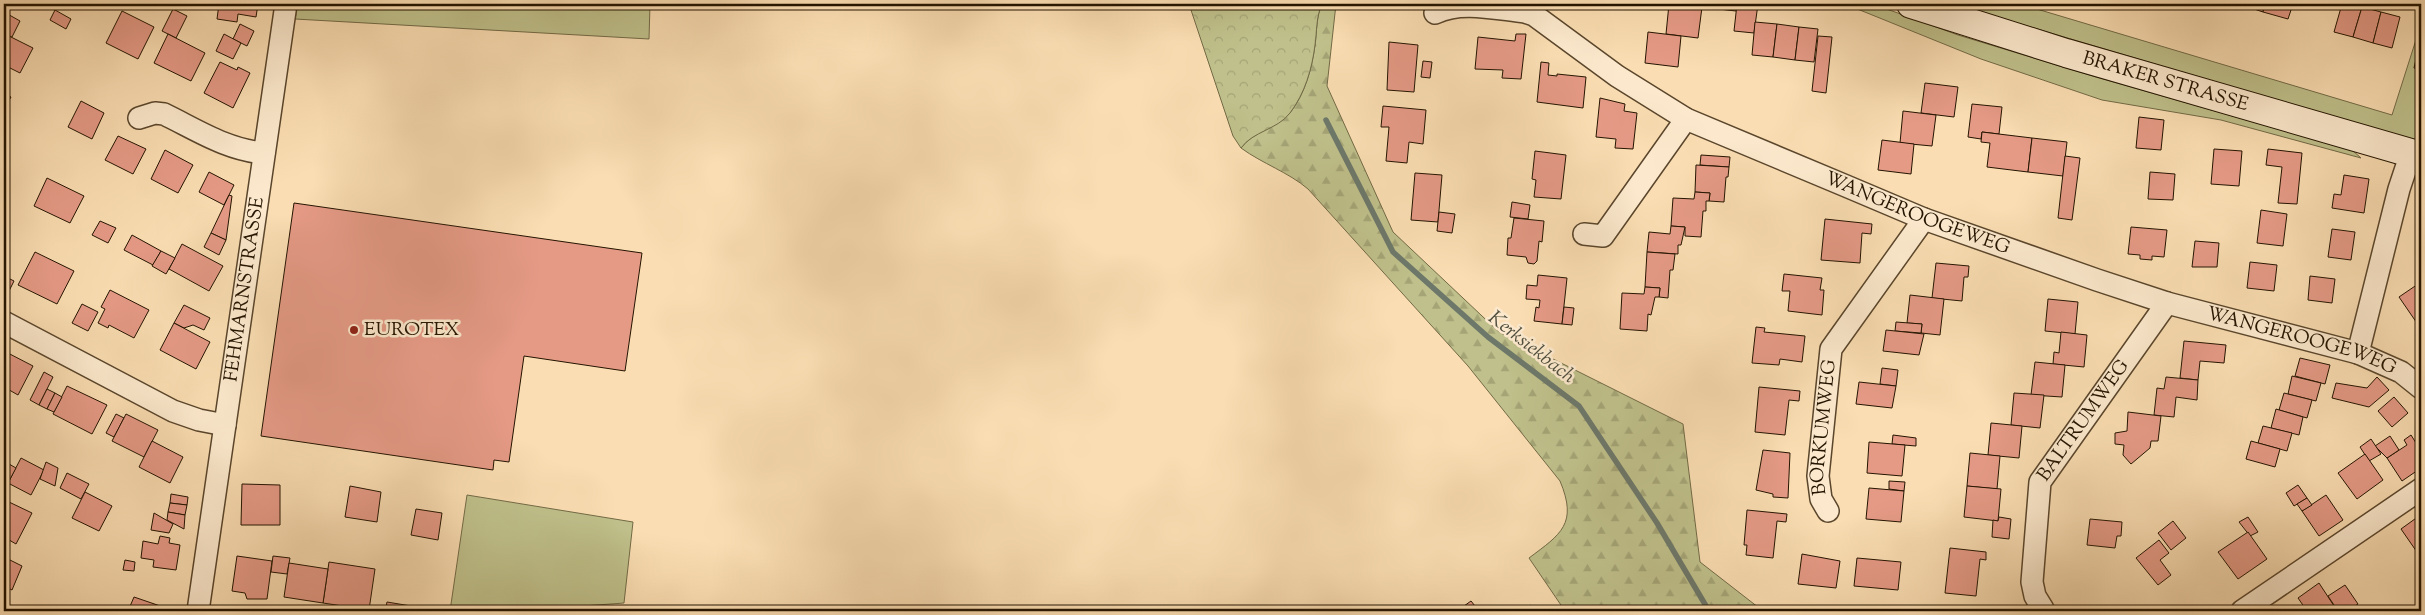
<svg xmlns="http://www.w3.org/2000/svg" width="2425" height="615" viewBox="0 0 2425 615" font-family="'Sorts Mill Goudy',serif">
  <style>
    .grass { fill: #bfc08b; stroke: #726a46 }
    .forest { fill: url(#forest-firs); stroke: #726a46 }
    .park { fill: url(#park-crowns); stroke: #726a46 }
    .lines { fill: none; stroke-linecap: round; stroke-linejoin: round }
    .stream { stroke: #6d786a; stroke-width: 5.5 }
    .building { fill: #e59a86; stroke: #241400 }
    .street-casing { stroke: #5a462c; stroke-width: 24 }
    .secondary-casing { stroke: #241400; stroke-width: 30 }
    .street { stroke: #fce9cd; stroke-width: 21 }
    .secondary { stroke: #fce9cd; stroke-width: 28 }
    .poi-dot { fill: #8f2418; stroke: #fce9cd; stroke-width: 2 }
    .labels { text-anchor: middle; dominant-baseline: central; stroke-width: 5; stroke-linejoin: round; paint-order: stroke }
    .street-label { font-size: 19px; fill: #241400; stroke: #fce9cd }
    .poi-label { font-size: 19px; fill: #241400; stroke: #fce9cd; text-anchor: start }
    .water-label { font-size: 20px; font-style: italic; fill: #4f4e3e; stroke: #fce9cd }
  </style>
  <defs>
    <pattern id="forest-firs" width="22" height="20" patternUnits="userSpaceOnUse" patternTransform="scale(1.25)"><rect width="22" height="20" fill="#bfc08b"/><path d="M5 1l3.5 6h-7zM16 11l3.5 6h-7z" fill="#a4a476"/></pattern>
    <pattern id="park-crowns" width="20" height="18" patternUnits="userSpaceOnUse" patternTransform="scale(1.25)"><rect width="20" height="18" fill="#bfc08b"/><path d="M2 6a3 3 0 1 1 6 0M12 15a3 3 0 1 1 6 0" fill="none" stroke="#a4a476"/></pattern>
  </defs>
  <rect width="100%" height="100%" fill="#faddb2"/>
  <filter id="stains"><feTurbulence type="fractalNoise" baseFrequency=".004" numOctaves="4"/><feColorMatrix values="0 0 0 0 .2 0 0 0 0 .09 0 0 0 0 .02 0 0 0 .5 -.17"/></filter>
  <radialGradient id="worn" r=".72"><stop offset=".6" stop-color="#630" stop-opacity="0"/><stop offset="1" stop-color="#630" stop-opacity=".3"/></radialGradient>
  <g class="grass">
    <polygon points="298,4 650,4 649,39 295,19"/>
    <polygon points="1845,4 1873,4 1958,35 2096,77 2352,150 2361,158 2221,120 2102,100 1981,59"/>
    <polygon points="1953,4 2020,4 2392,115 2421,24 2421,143"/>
    <polygon points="467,495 633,522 624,603 583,606 579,611 450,611"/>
  </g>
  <path class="forest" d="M1322,4H1336L1327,86L1393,232L1499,332L1683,424L1700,562L1763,611H1565L1529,558C1561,534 1578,524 1560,481L1468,366L1308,189C1288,172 1263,164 1241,148C1253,131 1278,128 1290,113C1305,94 1312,68 1315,45C1317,31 1316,17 1322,4Z"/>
  <path class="park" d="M1189,4H1322C1316,17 1317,31 1315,45C1312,69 1305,93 1290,113C1277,130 1253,131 1241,148L1233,136Z"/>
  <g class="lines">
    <polyline class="stream" points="1326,120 1393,252 1488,337 1579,406 1657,523 1709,611"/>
  </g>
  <g class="building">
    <polygon points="219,4 258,4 256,17 238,14 237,22 217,19"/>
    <polygon points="1669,4 1702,7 1698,38 1666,34"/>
    <polygon points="1686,4 1719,4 1719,9"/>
    <polygon points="1719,4 1727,4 1727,10 1719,9"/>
    <polygon points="1727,4 1737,4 1736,11 1727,10"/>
    <polygon points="1737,4 1758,4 1754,33 1734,31"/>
    <polygon points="2239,4 2265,4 2263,12"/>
    <polygon points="2265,4 2293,4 2288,19 2263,12"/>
    <polygon points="2342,4 2362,7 2353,37 2334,32"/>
    <polygon points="2362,7 2381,12 2373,43 2353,37"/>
    <polygon points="173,9 187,16 176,38 162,31"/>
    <polygon points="55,10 71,19 66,29 50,20"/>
    <polygon points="122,11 154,27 138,59 106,43"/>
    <polygon points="4,12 20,21 12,37 4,35"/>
    <polygon points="2381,12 2400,17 2392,48 2373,43"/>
    <polygon points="1755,22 1777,24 1773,57 1752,55"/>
    <polygon points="240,24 254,31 247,46 233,39"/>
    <polygon points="1777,24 1799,27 1795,60 1773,57"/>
    <polygon points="1799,27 1818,29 1814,62 1795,60"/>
    <polygon points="1648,32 1681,36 1678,67 1645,63"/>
    <polygon points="168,34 205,53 191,81 154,63"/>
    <polygon points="224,34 241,43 233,59 216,51"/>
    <polygon points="1516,34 1526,34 1521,79 1502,78 1503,70 1475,69 1478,37 1515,41"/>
    <polygon points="7,35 33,48 20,73 4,65 4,41"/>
    <polygon points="1818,36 1832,37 1826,93 1812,91"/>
    <polygon points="1389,42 1418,45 1414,92 1387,90"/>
    <polygon points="2418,50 2421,51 2421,70 2414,68"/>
    <polygon points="1423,61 1432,62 1430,78 1421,77"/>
    <polygon points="220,62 237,70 238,67 250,73 233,108 204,93"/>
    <polygon points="1541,62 1549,63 1548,75 1557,76 1557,74 1586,77 1583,108 1537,102"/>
    <polygon points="1925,83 1958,87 1954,117 1921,113"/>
    <polygon points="4,94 11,97 4,109"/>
    <polygon points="1600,98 1625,104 1624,111 1637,113 1633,149 1615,148 1616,139 1596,137"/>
    <polygon points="81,101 104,113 92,139 68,127"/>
    <polygon points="1972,104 2002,107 1999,134 1982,132 1981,139 1968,137"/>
    <polygon points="1383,106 1426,110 1423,144 1409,142 1407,163 1386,161 1389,127 1381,127"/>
    <polygon points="1903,111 1936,115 1932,146 1900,143"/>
    <polygon points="2139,117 2164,120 2161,150 2136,148"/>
    <polygon points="1982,132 2032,138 2028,172 1987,167 1990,143 1981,142"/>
    <polygon points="118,136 146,149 133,174 105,160"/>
    <polygon points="2032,138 2067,142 2063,176 2028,172"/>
    <polygon points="1882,140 1914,144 1911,174 1878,170"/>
    <polygon points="2214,149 2242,151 2239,186 2211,184"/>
    <polygon points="2268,149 2302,153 2297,204 2278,203 2282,167 2266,165"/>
    <polygon points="165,150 193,165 178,193 151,179"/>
    <polygon points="1535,151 1566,155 1561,199 1534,197 1536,180 1532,179"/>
    <polygon points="1701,155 1730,157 1729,167 1700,165"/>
    <polygon points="2065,156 2080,158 2072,220 2058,218"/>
    <polygon points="1696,165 1729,167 1728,177 1726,177 1724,202 1709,201 1710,193 1695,192"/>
    <polygon points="209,172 234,185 224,205 199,192"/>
    <polygon points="2150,172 2175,174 2173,200 2148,199"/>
    <polygon points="1415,173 1442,175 1438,222 1411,220"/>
    <polygon points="2344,175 2369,179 2364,213 2332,208 2334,194 2341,195"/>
    <polygon points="47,178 84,196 70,223 34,206"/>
    <polygon points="1695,192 1710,193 1709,201 1706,201 1706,211 1703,211 1701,237 1685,236 1685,227 1671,226 1673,198 1694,199"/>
    <polygon points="229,195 232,196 226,240 211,233"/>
    <polygon points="1512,202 1530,205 1528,219 1510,217"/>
    <polygon points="294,203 642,253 625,371 524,356 509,462 494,460 493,470 261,436"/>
    <polygon points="2261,210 2287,214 2283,246 2257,243"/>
    <polygon points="1439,212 1455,214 1452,233 1437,231"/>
    <polygon points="1514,218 1544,221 1542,242 1539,241 1537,261 1534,264 1528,263 1526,257 1507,255 1508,238 1511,238"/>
    <polygon points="1825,219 1872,224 1871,234 1862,233 1860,263 1821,260"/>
    <polygon points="100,221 116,228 108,243 92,235"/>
    <polygon points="1671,226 1685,227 1681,245 1678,245 1678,254 1647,252 1649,232 1670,234"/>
    <polygon points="2131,227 2167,230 2164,257 2152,256 2152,260 2140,259 2140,255 2128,254"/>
    <polygon points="2332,229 2355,232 2351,260 2328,257"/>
    <polygon points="211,233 226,240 219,255 204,247"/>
    <polygon points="132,235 161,251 153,265 124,250"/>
    <polygon points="2195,241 2219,243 2217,267 2192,267"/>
    <polygon points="182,244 223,266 209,291 169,269"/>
    <polygon points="161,251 175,258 166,274 152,266"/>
    <polygon points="35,252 74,271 57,304 18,285"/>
    <polygon points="1647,252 1675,254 1673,270 1670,270 1668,298 1659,297 1660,288 1645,287"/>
    <polygon points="2250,262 2277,265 2274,291 2247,288"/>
    <polygon points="1936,263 1969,266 1968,277 1964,277 1962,301 1932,298"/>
    <polygon points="1784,274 1822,278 1820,290 1824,290 1822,315 1788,311 1790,291 1782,291"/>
    <polygon points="1538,275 1567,278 1562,324 1534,321 1536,307 1539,308 1540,300 1526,299 1527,285 1537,286"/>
    <polygon points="4,276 14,281 5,299 4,299"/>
    <polygon points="2310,276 2335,279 2332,303 2308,300"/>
    <polygon points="2421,282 2421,329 2399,297"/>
    <polygon points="1645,287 1660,288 1659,297 1655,297 1651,315 1648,314 1647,331 1620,329 1622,293 1644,294"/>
    <polygon points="110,290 149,310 134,338 109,325 108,328 98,323 105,309 101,307"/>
    <polygon points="1910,295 1944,299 1940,335 1921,333 1922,324 1907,323"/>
    <polygon points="2048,299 2078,302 2075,334 2045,331"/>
    <polygon points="82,304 98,312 88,331 72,323"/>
    <polygon points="184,305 210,318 204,330 193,325 184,328 174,323"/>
    <polygon points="1564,307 1574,308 1572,325 1562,324"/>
    <polygon points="1896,322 1922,324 1921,333 1895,331"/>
    <polygon points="174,323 210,342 196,369 160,350"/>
    <polygon points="1756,327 1765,328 1764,332 1805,336 1802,362 1780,359 1779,365 1752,363"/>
    <polygon points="1886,330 1924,334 1919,355 1883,351"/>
    <polygon points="2061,332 2087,335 2084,367 2053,364 2054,352 2059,353"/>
    <polygon points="2184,341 2226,345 2224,363 2200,361 2198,380 2180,378"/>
    <polygon points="4,351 33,366 18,395 4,387"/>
    <polygon points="2300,358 2330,365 2325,384 2295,376"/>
    <polygon points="2035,362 2065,365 2062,397 2031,395"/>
    <polygon points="1882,368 1898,370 1896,386 1880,384"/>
    <polygon points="44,372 53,377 39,405 30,400"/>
    <polygon points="2292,376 2321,383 2316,401 2288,394"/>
    <polygon points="2166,377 2198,380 2197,400 2176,397 2174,417 2154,415 2157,388 2164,389"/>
    <polygon points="2377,377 2389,390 2369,407 2332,398 2336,383 2367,388"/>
    <polygon points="1859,382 1896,386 1892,408 1856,404"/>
    <polygon points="67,386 107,405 92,434 53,414"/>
    <polygon points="1759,387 1800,391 1799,401 1789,400 1785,435 1755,432"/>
    <polygon points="47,389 55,393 47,409 39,405"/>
    <polygon points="55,393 62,397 54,412 47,409"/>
    <polygon points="2014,393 2044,395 2040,428 2011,425"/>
    <polygon points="2284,393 2312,400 2307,418 2279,410"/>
    <polygon points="2394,397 2408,413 2392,427 2378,411"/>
    <polygon points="2276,409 2303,417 2299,435 2271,428"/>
    <polygon points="2128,412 2161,416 2158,441 2151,441 2150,448 2131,464 2123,455 2124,445 2115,444 2115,433 2127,431"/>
    <polygon points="116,414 124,418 114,437 106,433"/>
    <polygon points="126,414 158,430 144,457 112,441"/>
    <polygon points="1991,423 2022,426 2019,458 1988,455"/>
    <polygon points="2263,426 2292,433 2287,451 2258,443"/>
    <polygon points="1893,435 1916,438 1916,446 1892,444"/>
    <polygon points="2411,435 2421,451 2421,468 2402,481 2387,458 2407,445 2404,440"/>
    <polygon points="2390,436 2399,450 2387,458 2375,446"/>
    <polygon points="2371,439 2381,454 2369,461 2360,447"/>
    <polygon points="152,441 183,457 170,483 139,467"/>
    <polygon points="2251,441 2280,449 2275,467 2246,459"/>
    <polygon points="1869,442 1905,445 1902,476 1867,473"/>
    <polygon points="1763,450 1790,453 1788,498 1773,497 1773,494 1756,490"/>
    <polygon points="1970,453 2000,456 1997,489 1967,486"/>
    <polygon points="2365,454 2383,480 2357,499 2338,473"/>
    <polygon points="21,458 44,470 31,495 8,483"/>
    <polygon points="46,462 58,468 55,486 40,479"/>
    <polygon points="9,464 16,468 8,483 4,481 4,474"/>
    <polygon points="67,473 89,484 81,499 60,488"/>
    <polygon points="1889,481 1905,482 1904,491 1889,489"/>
    <polygon points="242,484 280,485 280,525 241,525"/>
    <polygon points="2298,485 2307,498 2294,506 2286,493"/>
    <polygon points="350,486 381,492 377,522 345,517"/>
    <polygon points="1967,486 2001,489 1998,521 1964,517"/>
    <polygon points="1869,488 1904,491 1901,522 1866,519"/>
    <polygon points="85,492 112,506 99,531 72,518"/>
    <polygon points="171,494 188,497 187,505 170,503"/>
    <polygon points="2326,495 2343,520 2319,536 2302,511"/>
    <polygon points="2307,498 2312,505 2302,511 2297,504"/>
    <polygon points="9,502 32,513 16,544 4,537 4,513"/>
    <polygon points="170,503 187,505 185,515 168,512"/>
    <polygon points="416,509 442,513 438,540 411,535"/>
    <polygon points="1747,510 1787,514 1786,522 1777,521 1773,558 1746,555 1747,545 1744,545"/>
    <polygon points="168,512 185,515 184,529 167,520"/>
    <polygon points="154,513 173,524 169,533 151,530"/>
    <polygon points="2419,516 2421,519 2421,553 2419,555 2401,529"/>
    <polygon points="1999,517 2011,519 2009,539 1992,537 1993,520 1998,521"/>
    <polygon points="2248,517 2258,532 2250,536 2239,522"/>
    <polygon points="2090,519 2122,522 2121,536 2117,536 2115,548 2087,545"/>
    <polygon points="2173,521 2186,538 2171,550 2158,533"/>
    <polygon points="2248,532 2267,559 2238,579 2218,552"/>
    <polygon points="160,536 170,538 169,543 180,545 176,570 153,567 154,560 141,558 143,541 158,544"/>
    <polygon points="2159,540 2169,553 2160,560 2171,575 2158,585 2136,558"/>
    <polygon points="1950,548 1986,552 1986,560 1980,559 1976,596 1945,593"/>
    <polygon points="1802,554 1840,561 1836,588 1798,584"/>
    <polygon points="237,556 272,561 267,599 247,599 245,593 232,591"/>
    <polygon points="273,556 290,558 287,574 271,572"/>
    <polygon points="4,557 22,566 12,590 4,586"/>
    <polygon points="1857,558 1901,562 1898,590 1854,586"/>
    <polygon points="125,560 135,562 134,571 123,570"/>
    <polygon points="329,562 375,569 369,610 323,603"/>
    <polygon points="289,563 328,569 323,603 284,597"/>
    <polygon points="2319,583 2336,609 2333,611 2307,611 2298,598"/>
    <polygon points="2345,585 2358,604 2347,611 2338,611 2328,596"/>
    <polygon points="134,597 169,609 168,611 128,611"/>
    <polygon points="1471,601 1479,611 1457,611"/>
    <polygon points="387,602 429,609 429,611 385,611"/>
    <polygon points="1531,605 1537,611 1523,611"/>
    <polygon points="350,607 368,610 368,611 349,611"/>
  </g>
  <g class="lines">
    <defs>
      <g id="street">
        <path id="s1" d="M1435,13C1461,0 1496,9 1525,12L1534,15L1617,76L1686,119L1846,186L1924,219L2097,280L2167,303L2358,353L2401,372L2421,388"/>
        <path d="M139,118L155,113L164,114C197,130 227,150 264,153"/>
        <polyline points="1584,234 1603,236 1686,119"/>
        <polyline points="4,322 173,411 199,420 225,425"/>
        <polyline points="2358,353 2399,189 2411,153"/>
        <path id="s2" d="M1828,511L1821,499L1818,476L1831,349L1924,219"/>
        <path id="s3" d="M2043,609L2035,596L2032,582L2040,482L2167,303"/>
        <path id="s4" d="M198,611L286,4"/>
        <polyline points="2242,611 2421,489"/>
      </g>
      <g id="secondary">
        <path id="s5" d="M1911,4L2066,53L2421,156"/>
      </g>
    </defs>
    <use href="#street" class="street-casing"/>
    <use href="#secondary" class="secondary-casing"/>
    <use href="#street" class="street"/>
    <use href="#secondary" class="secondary"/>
  </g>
  <circle class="poi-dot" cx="354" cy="330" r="5"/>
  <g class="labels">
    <g class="street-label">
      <text stroke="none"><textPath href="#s5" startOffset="266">BRAKER STRASSE</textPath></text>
      <text stroke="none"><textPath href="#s1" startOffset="535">WANGEROOGEWEG</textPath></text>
      <text stroke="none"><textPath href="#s4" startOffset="325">FEHMARNSTRASSE</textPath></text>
      <text stroke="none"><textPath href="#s1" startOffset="940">WANGEROOGEWEG</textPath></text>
      <text stroke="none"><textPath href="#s3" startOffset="205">BALTRUMWEG</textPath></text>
      <text stroke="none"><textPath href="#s2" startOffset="86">BORKUMWEG</textPath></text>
    </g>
    <g class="poi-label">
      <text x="364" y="330">EUROTEX</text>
    </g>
    <g class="water-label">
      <text transform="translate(1531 348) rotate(38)">Kerksiekbach</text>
    </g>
  </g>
  <rect width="2425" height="615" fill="none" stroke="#faddb2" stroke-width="20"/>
  <rect x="5" y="5" width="2415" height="605" fill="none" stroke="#241400" stroke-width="2.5"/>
  <rect x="10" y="10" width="2405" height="595" fill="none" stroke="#241400"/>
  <rect width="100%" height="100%" filter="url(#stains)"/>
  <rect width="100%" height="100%" fill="url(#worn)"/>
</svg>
